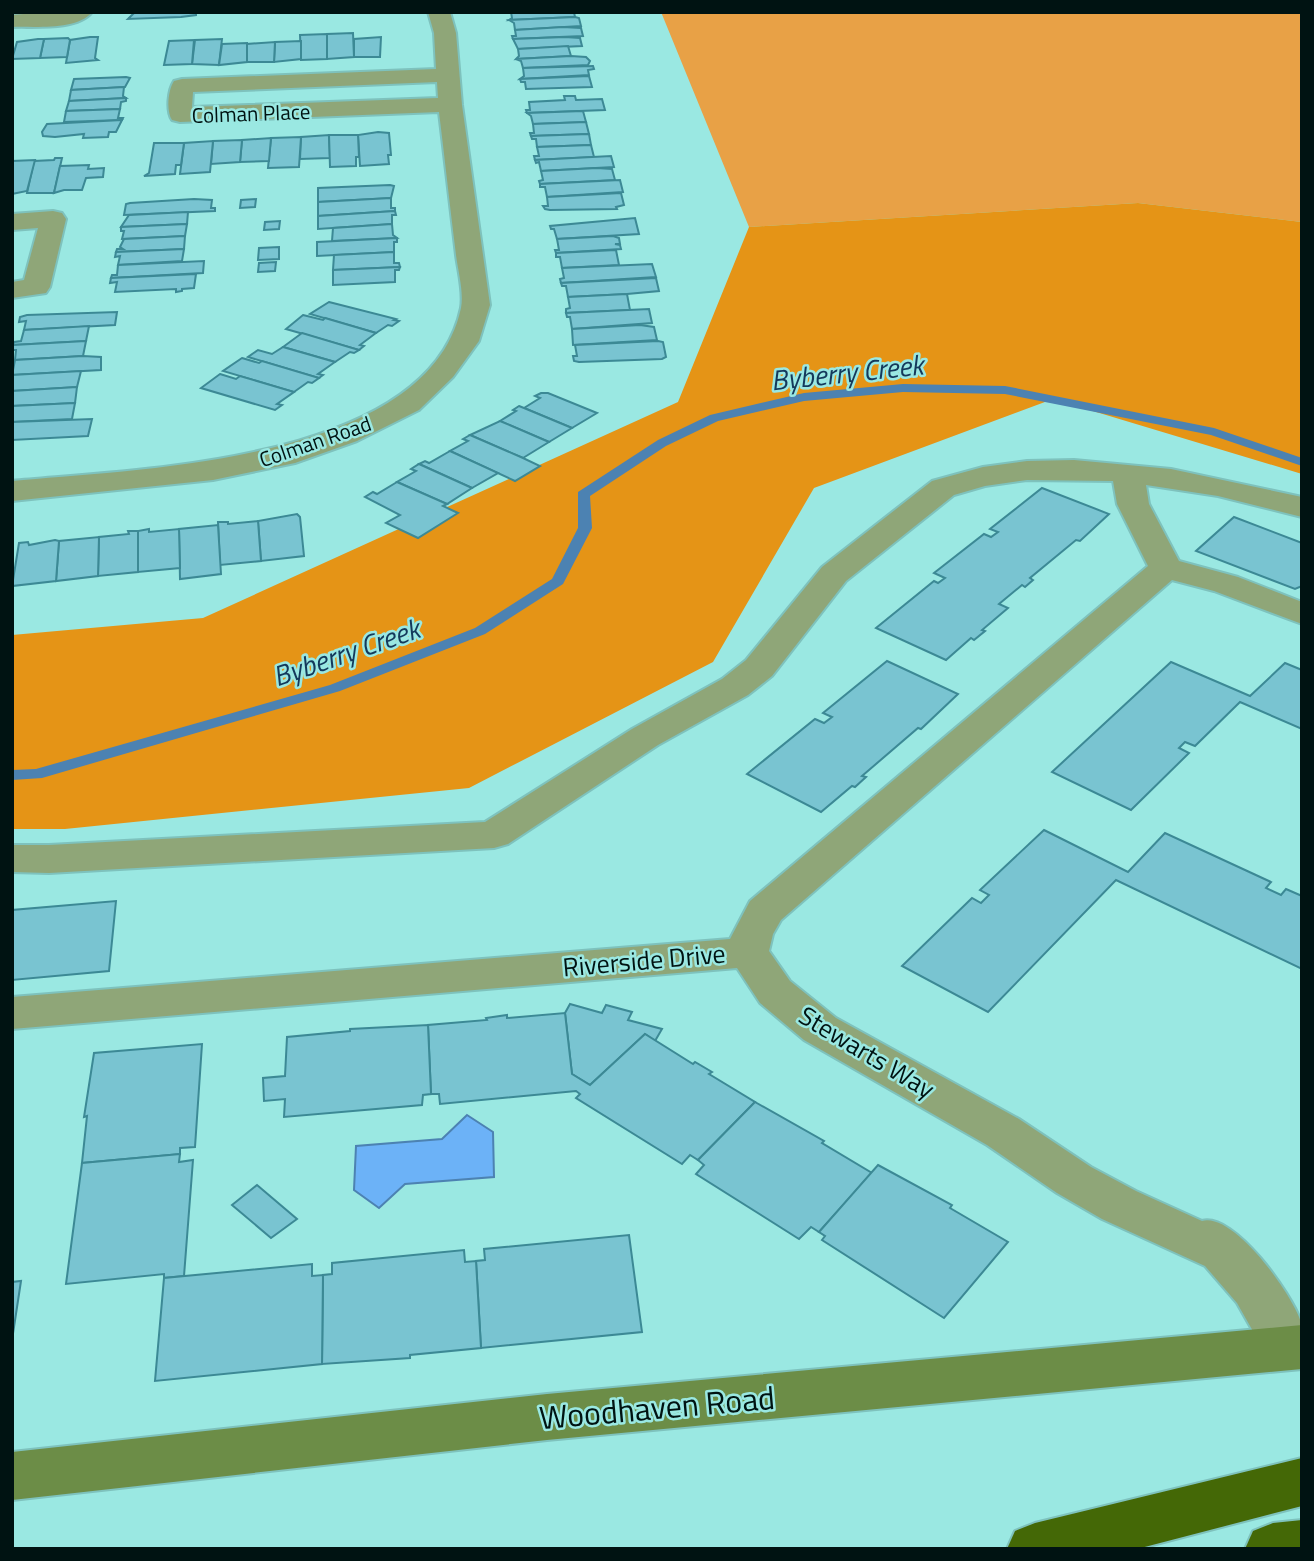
<svg xmlns="http://www.w3.org/2000/svg" width="1314" height="1561" viewBox="0 0 1314 1561" font-family="'Titillium Web',sans-serif">
  <style>
    .green { fill: #e8a146 }
    .forest { fill: #e59416 }
    .water { fill: #6cb2f7; stroke: #4c82b2; stroke-width: 2 }
    .lines { fill: none; stroke-linecap: round; stroke-linejoin: round }
    .stream { fill: #4c82b2; fill-rule: evenodd }
    .building { fill: #79c4d1; stroke: #3c8995; stroke-width: 2 }
    .street-casing { stroke: #7ec2bd; stroke-width: 4 }
    .secondary-casing { stroke: #7ec2bd; stroke-width: 4 }
    .highway-casing { stroke: #7ec2bd; stroke-width: 4 }
    .street { fill: #8fa678; fill-rule: evenodd }
    .secondary { fill: #6c8d47; fill-rule: evenodd }
    .highway { fill: #446806; fill-rule: evenodd }
    .labels { text-anchor: middle; dominant-baseline: central; stroke-width: 5; stroke-linejoin: round; paint-order: stroke }
    .far-street-label { font-size: 21px; fill: #001312; stroke: #9ae8e2 }
    .street-label { font-size: 26px; fill: #001312; stroke: #9ae8e2 }
    .water-label { font-size: 28px; font-style: italic; fill: #14395b; stroke: #9ae8e2 }
    .near-street-label { font-size: 32px; fill: #001312; stroke: #9ae8e2 }
  </style>
  <rect width="100%" height="100%" fill="#9ae8e2"/>
  <polygon class="green" points="661,12 1302,12 1302,222 1138,203 749,227"/>
  <polygon class="forest" points="1138,203 1302,222 1302,474 1053,399 814,488 713,662 469,788 65,829 12,829 12,635 203,618 678,402 749,227"/>
  <polygon class="water" points="467,1115 493,1132 494,1177 405,1184 379,1208 354,1190 356,1146 442,1139"/>
  <g class="lines">
    <polygon class="stream" points="903,384 1005,386 1214,428 1302,458 1302,466 1211,435 1005,394 903,392 804,401 718,421 666,446 590,496 592,528 563,584 485,634 340,691 42,778 12,780 12,770 36,769 330,685 475,628 552,579 578,528 578,492 658,440 710,415 804,393"/>
  </g>
  <g class="building">
    <polygon points="135,12 196,12 196,15 181,17 128,19"/>
    <polygon points="511,12 574,12 575,17 509,20 512,18"/>
    <polygon points="575,17 579,18 581,26 515,30 514,23 509,20"/>
    <polygon points="563,27 581,28 583,36 513,39 512,36 516,36 515,30"/>
    <polygon points="353,33 354,57 327,59 327,34"/>
    <polygon points="327,34 327,59 301,60 300,35"/>
    <polygon points="90,37 98,37 95,58 98,60 66,63 70,40"/>
    <polygon points="381,37 380,57 354,57 354,39"/>
    <polygon points="565,37 580,38 582,46 518,49 513,39"/>
    <polygon points="68,38 70,40 67,57 40,58 44,39"/>
    <polygon points="38,39 44,39 40,58 12,59 17,42"/>
    <polygon points="222,39 219,65 192,64 195,40"/>
    <polygon points="194,40 192,64 164,65 169,41"/>
    <polygon points="301,41 301,59 274,62 275,42"/>
    <polygon points="275,42 274,62 247,62 247,44"/>
    <polygon points="247,43 247,62 219,65 222,44"/>
    <polygon points="568,46 571,56 516,59 519,56 518,49"/>
    <polygon points="571,56 586,57 590,61 588,65 523,68 521,61 516,59"/>
    <polygon points="593,66 594,69 588,70 589,75 520,79 524,76 523,68"/>
    <polygon points="589,76 592,87 526,89 525,82 521,82 520,79"/>
    <polygon points="126,77 130,78 125,87 71,90 74,79"/>
    <polygon points="124,87 123,96 126,98 69,101 71,90"/>
    <polygon points="564,96 575,96 576,100 602,99 605,110 527,113 526,110 530,110 529,102 565,100"/>
    <polygon points="126,98 126,101 121,102 120,109 66,111 69,101"/>
    <polygon points="120,109 118,118 123,118 122,120 64,122 66,111"/>
    <polygon points="583,111 586,122 533,124 531,116 527,113"/>
    <polygon points="122,120 116,132 109,132 108,137 83,138 84,134 55,137 43,136 42,132 47,124"/>
    <polygon points="586,122 589,134 531,136 530,133 534,133 533,124"/>
    <polygon points="378,132 389,133 391,155 388,155 389,164 360,166 358,135"/>
    <polygon points="589,134 591,145 537,147 536,139 532,139 531,136"/>
    <polygon points="329,135 330,158 300,159 301,137"/>
    <polygon points="329,135 358,135 359,157 356,157 356,166 330,167"/>
    <polygon points="301,137 299,167 268,168 271,138"/>
    <polygon points="271,138 269,161 240,162 242,140"/>
    <polygon points="242,140 240,162 211,164 213,141"/>
    <polygon points="213,141 210,172 180,174 184,143"/>
    <polygon points="154,143 184,143 181,165 176,165 175,174 144,176 149,173"/>
    <polygon points="591,145 594,157 535,160 534,156 539,156 537,147"/>
    <polygon points="611,156 614,167 541,171 539,162 536,163 535,160"/>
    <polygon points="55,158 62,158 54,193 27,193 34,161 54,160"/>
    <polygon points="35,160 27,191 12,194 12,161"/>
    <polygon points="89,165 88,169 104,168 103,177 86,178 82,190 64,190 54,193 60,166"/>
    <polygon points="597,168 612,169 615,180 540,184 539,181 543,180 541,171"/>
    <polygon points="620,180 623,192 547,197 545,187 540,187 540,184"/>
    <polygon points="390,185 394,186 391,198 318,202 318,188"/>
    <polygon points="621,193 624,205 616,207 617,209 550,210 545,209 543,206 548,206 547,197"/>
    <polygon points="391,198 391,208 395,208 395,211 318,216 318,202"/>
    <polygon points="194,199 212,200 211,208 215,208 215,211 124,215 126,204 130,203"/>
    <polygon points="256,199 255,207 240,208 241,200"/>
    <polygon points="395,211 396,215 392,215 392,224 318,229 318,216"/>
    <polygon points="188,212 187,224 121,227 129,215"/>
    <polygon points="635,218 639,234 557,239 554,229 551,229 550,226"/>
    <polygon points="280,221 279,229 264,230 265,222"/>
    <polygon points="187,224 185,236 122,239 124,231 121,231 121,227"/>
    <polygon points="392,224 393,235 397,238 332,241 333,228"/>
    <polygon points="185,236 184,249 116,252 117,249 123,249 120,247 124,239"/>
    <polygon points="613,236 619,238 620,244 615,244 620,245 621,249 556,253 555,250 559,250 557,239"/>
    <polygon points="397,238 397,242 394,242 394,252 317,256 317,242"/>
    <polygon points="279,247 279,259 258,260 259,248"/>
    <polygon points="184,249 182,261 118,265 120,256 115,257 116,252"/>
    <polygon points="616,250 619,265 562,268 560,257 556,257 556,253"/>
    <polygon points="394,252 394,263 399,263 400,267 333,270 334,255"/>
    <polygon points="204,261 203,273 111,278 112,275 117,275 118,265"/>
    <polygon points="276,262 275,271 258,272 259,263"/>
    <polygon points="652,264 656,277 561,283 560,279 564,278 562,268"/>
    <polygon points="400,267 399,270 395,270 395,282 333,285 333,270"/>
    <polygon points="196,274 194,288 182,289 182,291 176,292 176,289 115,292 117,282 110,283 111,278"/>
    <polygon points="656,278 659,291 627,294 568,297 566,286 562,286 561,283"/>
    <polygon points="627,294 630,310 566,313 566,309 570,308 568,297"/>
    <polygon points="329,302 396,319 394,320 399,321 392,326 388,325 376,333 310,314"/>
    <polygon points="649,309 652,323 572,329 570,317 567,317 566,313"/>
    <polygon points="117,312 115,325 24,330 26,321 19,322 20,317 27,315"/>
    <polygon points="303,315 323,320 325,318 376,333 360,345 364,346 359,350 286,329"/>
    <polygon points="640,325 654,327 657,340 573,345 572,329"/>
    <polygon points="89,326 86,341 13,345 14,342 21,341 24,330"/>
    <polygon points="302,333 359,350 354,353 350,352 335,362 283,347"/>
    <polygon points="86,341 83,356 15,360 16,350 12,350 13,345"/>
    <polygon points="658,341 663,342 666,357 662,359 579,362 574,361 573,356 577,356 575,345"/>
    <polygon points="283,347 335,362 318,374 323,375 319,378 248,357 258,350 272,354"/>
    <polygon points="83,356 101,357 101,370 12,375 15,360"/>
    <polygon points="242,358 259,363 262,361 319,378 312,383 308,382 294,392 223,371"/>
    <polygon points="81,371 77,387 12,391 12,375"/>
    <polygon points="220,374 236,379 240,376 294,392 277,404 282,405 275,410 201,388"/>
    <polygon points="77,387 75,403 12,406 12,391"/>
    <polygon points="541,393 548,393 597,413 572,428 524,408 540,398 535,396"/>
    <polygon points="75,403 72,419 12,422 12,406"/>
    <polygon points="519,406 524,408 572,428 549,442 500,421 516,411 513,410"/>
    <polygon points="92,419 88,436 12,440 12,422"/>
    <polygon points="500,421 549,442 523,458 470,435"/>
    <polygon points="470,435 523,458 540,466 515,481 450,451 468,441 463,439"/>
    <polygon points="450,451 498,473 472,488 419,464 425,461 429,463"/>
    <polygon points="419,464 472,488 447,504 397,482 416,471 411,469"/>
    <polygon points="397,482 447,504 443,506 458,513 418,538 386,523 400,515 365,497 373,492 377,494"/>
    <polygon points="1042,488 1109,514 1080,541 1076,540 1030,578 1033,580 1025,587 1022,585 999,604 1008,608 982,630 985,631 974,640 971,638 946,660 876,628 934,581 938,583 945,578 934,573 984,534 991,537 998,532 990,529"/>
    <polygon points="297,514 300,517 304,556 261,561 258,521"/>
    <polygon points="1234,517 1302,543 1302,586 1295,589 1196,551"/>
    <polygon points="258,521 261,561 220,565 218,522 228,522 228,524"/>
    <polygon points="218,525 221,574 180,579 179,529"/>
    <polygon points="149,529 149,532 179,529 180,568 138,572 138,531"/>
    <polygon points="128,531 138,531 138,572 98,576 99,537 129,534"/>
    <polygon points="99,537 98,576 56,581 59,541"/>
    <polygon points="55,540 59,541 56,581 12,586 19,543 28,542 29,545"/>
    <polygon points="887,661 958,694 921,729 918,728 862,776 866,777 855,787 852,786 821,812 747,774 815,719 824,723 832,717 823,713"/>
    <polygon points="1171,662 1250,696 1285,663 1302,670 1302,729 1240,702 1195,746 1185,742 1179,748 1189,753 1131,810 1052,772"/>
    <polygon points="1044,830 1128,872 1165,833 1271,882 1266,888 1281,895 1286,889 1302,896 1302,969 1116,880 988,1012 902,966 972,898 981,903 989,895 980,890"/>
    <polygon points="116,901 109,971 12,980 12,910"/>
    <polygon points="570,1004 602,1013 606,1005 632,1012 628,1020 662,1029 655,1041 645,1034 590,1085 572,1074 565,1013"/>
    <polygon points="565,1013 572,1074 590,1085 645,1034 693,1064 695,1062 712,1072 709,1074 755,1102 698,1160 690,1155 682,1164 576,1098 580,1094 576,1091 440,1104 439,1094 431,1094 428,1025 487,1020 486,1018 507,1015 507,1018"/>
    <polygon points="428,1025 431,1094 423,1095 422,1105 284,1117 285,1099 264,1101 263,1078 285,1076 287,1037 350,1031 350,1029"/>
    <polygon points="202,1044 195,1147 180,1148 180,1154 82,1163 87,1116 84,1117 94,1053"/>
    <polygon points="755,1102 824,1141 822,1143 872,1173 819,1232 811,1227 799,1239 696,1174 704,1165 698,1160"/>
    <polygon points="180,1154 179,1162 193,1160 184,1276 164,1278 164,1274 66,1284 82,1163"/>
    <polygon points="878,1165 952,1205 950,1208 1008,1242 944,1318 822,1240 825,1236 819,1232"/>
    <polygon points="257,1185 297,1219 271,1238 232,1205"/>
    <polygon points="629,1235 642,1332 481,1348 476,1261 485,1260 484,1249"/>
    <polygon points="464,1250 465,1262 476,1261 481,1348 410,1355 410,1358 322,1364 323,1275 332,1274 332,1263"/>
    <polygon points="312,1264 312,1276 323,1275 322,1364 155,1381 164,1278"/>
    <polygon points="21,1281 12,1340 12,1282"/>
  </g>
  <g class="lines">
    <defs>
      <g id="street">
        <path d="M46,12H92C77,31 34,26 12,27V15Z"/>
        <path d="M428,12H450L456,33L462,105L490,305L479,341L453,377L419,410L357,441L295,463L213,480L12,501V481C136,469 428,463 461,308C464,292 458,271 456,255C450,208 445,160 439,112L180,122L172,120C166,111 168,90 174,81L182,79L436,69L434,33ZM437,82L438,98L192,107L193,92Z"/>
        <polygon points="53,211 62,213 66,219 50,287 46,293 12,298 12,282 24,280 38,228 12,230 12,214"/>
        <path d="M1074,460L1171,469L1302,497V517L1218,496L1146,485L1149,504L1179,561L1238,577L1302,602V624L1214,591L1172,580L781,920L773,934L769,951L790,981L836,1018L1019,1119L1091,1167L1136,1191L1202,1221C1234,1212 1292,1294 1301,1322C1305,1334 1302,1352 1302,1365L1289,1370L1271,1363L1237,1303L1205,1266L1102,1219L1057,1193L987,1145L804,1040L760,1003L737,968L12,1029V997L730,939L750,901L1148,566L1117,504L1113,481L1027,480L985,486L954,495L846,581L772,676L748,695L658,745L508,844L494,848L49,873L12,872V845H49L485,822L632,729L722,679L746,660L822,567L932,481L983,467L1027,461Z"/>
      </g>
      <polygon id="secondary" points="1302,1325 1302,1369 547,1440 12,1500 12,1452 547,1394"/>
      <g id="highway">
        <polygon points="1302,1458 1302,1506 1137,1549 1007,1549 1015,1531 1035,1523"/>
        <polygon points="1302,1520 1302,1549 1245,1549 1253,1531 1273,1523"/>
      </g>
    </defs>
    <use href="#street" class="street-casing"/>
    <use href="#secondary" class="secondary-casing"/>
    <use href="#highway" class="highway-casing"/>
    <use href="#street" class="street"/>
    <use href="#secondary" class="secondary"/>
    <use href="#highway" class="highway"/>
  </g>
  <g class="labels">
    <g class="far-street-label">
      <text transform="translate(251 113) rotate(-2)">Colman Place</text>
      <text transform="translate(315 441) rotate(-19)">Colman Road</text>
    </g>
    <g class="street-label">
      <text transform="translate(644 960) rotate(-5)">Riverside Drive</text>
      <text transform="translate(867 1052) rotate(31)">Stewarts Way</text>
    </g>
    <g class="water-label">
      <text transform="translate(847 372) rotate(-6)">Byberry Creek</text>
      <text transform="translate(346 652) rotate(-19)">Byberry Creek</text>
    </g>
    <g class="near-street-label">
      <text transform="translate(657 1407) rotate(-5)">Woodhaven Road</text>
    </g>
  </g>
  <rect width="1314" height="1561" fill="none" stroke="#001312" stroke-width="28"/>
</svg>
